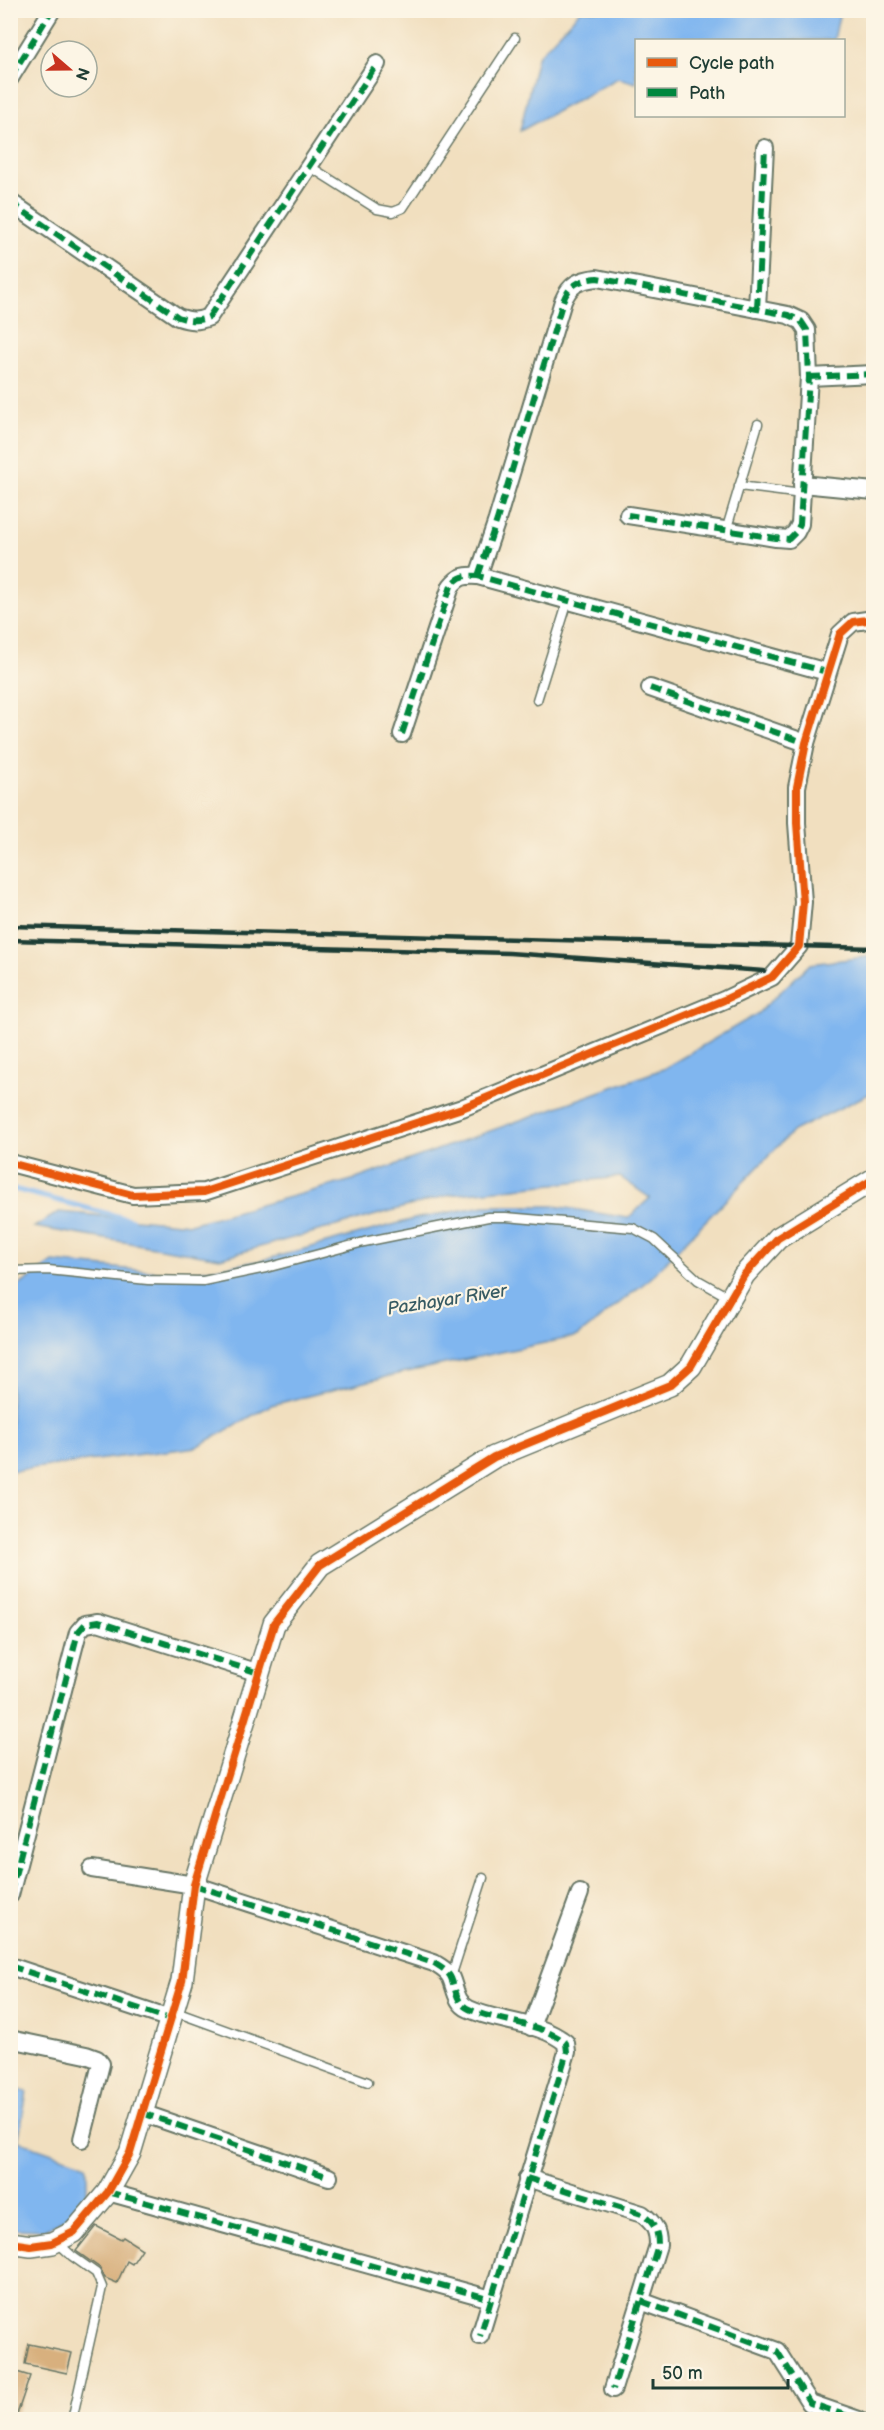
<svg xmlns="http://www.w3.org/2000/svg" width="884" height="2430" viewBox="0 0 884 2430" font-family="'Balsamiq Sans',sans-serif">
  <style>
    .water { fill: #80b6ef; stroke: #507a92; stroke-width: 1.5 }
    .lines { fill: none; stroke-linecap: round; stroke-linejoin: round }
    .stream { stroke: #80b6ef; stroke-width: 5 }
    .building { fill: #d8b07e }
    .service-casing { stroke: #687665; stroke-width: 11 }
    .minor-casing { stroke: #687665; stroke-width: 20 }
    .tertiary-casing { stroke: #687665; stroke-width: 24 }
    .service { stroke: #fff; stroke-width: 8 }
    .minor { stroke: #fff; stroke-width: 16 }
    .tertiary { stroke: #fff; stroke-width: 21 }
    .rail { stroke: #1f3d34; stroke-width: 4.5 }
    .quiet { stroke: #00873e; stroke-width: 6; stroke-dasharray: 12 6; stroke-linecap: butt }
    .cycleway-casing { stroke: #fcf5e5; stroke-width: 11 }
    .cycleway { stroke: #e8590c; stroke-width: 8 }
    .labels { text-anchor: middle; dominant-baseline: central; stroke-width: 4.5; stroke-linejoin: round; paint-order: stroke }
    .water-label { font-size: 18px; font-style: italic; fill: #375b63; stroke: #fcf5e5 }
  </style>
  <rect width="100%" height="100%" fill="#fcf5e5"/>
  <filter id="ink" filterUnits="userSpaceOnUse"><feTurbulence type="fractalNoise" baseFrequency=".0167" numOctaves="2"/><feDisplacementMap in="SourceGraphic" scale="12" xChannelSelector="R" yChannelSelector="G"/><feConvolveMatrix kernelMatrix="1 2 1 2 8 2 1 2 1" color-interpolation-filters="sRGB"/></filter>
  <filter id="wash" filterUnits="userSpaceOnUse"><feTurbulence type="fractalNoise" baseFrequency=".008" numOctaves="4" result="noise"/><feDisplacementMap in="SourceGraphic" scale="24" xChannelSelector="R" yChannelSelector="G"/><feGaussianBlur stdDeviation="1.35" result="paint"/><feColorMatrix in="noise" values="0 0 0 0 0 0 0 0 0 0 0 0 0 0 0 0 0 1.4 0 .05"/><feComposite in="paint" operator="in"/></filter>
  <g filter="url(#wash)">
    <rect width="100%" height="100%" fill="#f1dfbf"/>
    <g class="water">
      <polygon points="580,11 580,10 840,11 834,40 636,40 636,83 618,78 520,131 537,57"/>
      <polygon points="873,956 873,1092 793,1131 647,1281 578,1336 402,1373 271,1405 197,1447 11,1471 10,1292 53,1262 179,1274 260,1261 418,1218 484,1206 554,1206 628,1218 650,1198 620,1177 449,1195 220,1258 34,1227 59,1212 190,1224 356,1179 663,1069 757,1014 810,964"/>
      <polygon points="10,2088 27,2092 18,2141 87,2165 87,2192 78,2212 43,2230 11,2229"/>
    </g>
    <g class="lines">
      <polyline class="stream" points="10,1188 132,1220"/>
    </g>
    <g id="blocks">
      <g class="building">
        <polygon points="96,2226 121,2239 123,2237 142,2249 132,2264 127,2261 117,2283 105,2278 100,2268 76,2251"/>
        <polygon points="29,2344 72,2353 67,2373 25,2364"/>
        <polygon points="10,2370 30,2376 15,2420 10,2420"/>
      </g>
    </g>
  </g>
  <g filter="url(#ink)">
    <use href="#blocks" fill-opacity="0" stroke="#687665" stroke-width="1.5"/>
    <g class="lines">
      <defs>
        <g id="service">
          <polyline points="309,166 377,209 393,212 403,208 515,38"/>
          <polyline points="739,486 802,494"/>
          <polyline points="726,531 758,424"/>
          <polyline points="537,700 568,601"/>
          <polyline points="10,1271 48,1270 148,1280 203,1281 266,1268 364,1242 488,1217 506,1217 633,1228 654,1239 698,1280 730,1298"/>
          <polyline points="451,1977 483,1878"/>
          <polyline points="173,2011 368,2082"/>
          <polyline points="56,2241 72,2256 96,2273 102,2287 72,2420"/>
        </g>
        <g id="minor">
          <polyline points="10,78 52,10"/>
          <path d="M10,202L178,317C190,321 197,322 209,317L377,64"/>
          <polyline points="757,309 765,148"/>
          <polyline points="809,377 874,374"/>
          <polyline points="802,484 874,491"/>
          <path d="M478,576L497,520L563,301C570,284 579,280 597,278L757,309L788,315L801,321L807,330L809,377L800,524L796,532L789,539L776,538L628,515"/>
          <polyline points="650,688 806,743"/>
          <path d="M402,734L451,586C459,576 465,575 478,576L827,672"/>
          <polyline points="10,1163 133,1195 204,1192 462,1108 724,1000 772,977 799,946 803,902 797,823 797,787 806,743 840,634 853,622 874,619"/>
          <path d="M92,1869L194,1885L434,1963C440,1967 448,1971 451,1978C456,1990 456,2003 469,2009C499,2023 539,2021 566,2043L567,2052L480,2336"/>
          <polyline points="10,1895 78,1632 85,1624 98,1622 259,1673"/>
          <polyline points="10,1966 170,2019"/>
          <polyline points="531,2027 580,1893"/>
          <polyline points="10,2039 86,2055 97,2059 101,2064 82,2139"/>
          <polyline points="142,2113 329,2177"/>
          <path d="M527,2178L642,2214C654,2223 658,2230 658,2245L613,2389"/>
          <polyline points="108,2192 491,2299"/>
          <polyline points="641,2301 777,2351 810,2403 859,2420"/>
        </g>
        <polyline id="tertiary" points="10,2243 31,2246 52,2243 74,2232 108,2192 130,2153 182,1981 194,1885 274,1624 320,1565 494,1457 670,1385 691,1366 744,1275 778,1238 874,1179"/>
      </defs>
      <use href="#service" class="service-casing"/>
      <use href="#minor" class="minor-casing"/>
      <use href="#tertiary" class="tertiary-casing"/>
      <use href="#service" class="service"/>
      <use href="#minor" class="minor"/>
      <use href="#tertiary" class="tertiary"/>
      <g class="rail">
        <polyline points="10,926 874,948"/>
        <polyline points="10,940 509,953 764,971"/>
      </g>
      <g class="quiet">
        <polyline points="10,78 52,10"/>
        <path d="M10,202L178,317C190,321 197,322 209,317L377,64"/>
        <polyline points="757,309 765,148"/>
        <polyline points="809,377 874,374"/>
        <path d="M478,576L497,520L563,301C570,284 579,280 597,278L757,309L788,315L801,321L807,330L809,377L800,524L796,532L789,539L776,538L628,515"/>
        <polyline points="650,688 806,743"/>
        <path d="M402,734L451,586C459,576 465,575 478,576L827,672"/>
        <path d="M194,1885L434,1963C440,1967 448,1971 451,1978C456,1990 456,2003 469,2009C499,2023 539,2021 566,2043L567,2052L480,2336"/>
        <polyline points="10,1895 78,1632 85,1624 98,1622 259,1673"/>
        <polyline points="10,1966 170,2019"/>
        <polyline points="142,2113 329,2177"/>
        <path d="M527,2178L642,2214C654,2223 658,2230 658,2245L613,2389"/>
        <polyline points="108,2192 491,2299"/>
        <polyline points="641,2301 777,2351 810,2403 859,2420"/>
      </g>
      <defs>
        <g id="cycleway">
          <polyline points="10,1163 133,1195 204,1192 462,1108 724,1000 772,977 799,946 803,902 797,823 797,787 806,743 840,634 853,622 874,619"/>
          <polyline points="10,2243 31,2246 52,2243 74,2232 108,2192 130,2153 182,1981 194,1885 274,1624 320,1565 494,1457 670,1385 691,1366 744,1275 778,1238 874,1179"/>
        </g>
      </defs>
      <use href="#cycleway" class="cycleway-casing"/>
      <use href="#cycleway" class="cycleway"/>
    </g>
  </g>
  <g class="labels">
    <g class="water-label">
      <text transform="translate(447 1300) rotate(-9)">Pazhayar River</text>
    </g>
  </g>
  <rect width="884" height="2430" fill="none" stroke="#fcf5e5" stroke-width="36"/>
  <rect x="635" y="39" width="210" height="78" fill="#fcf5e5" stroke="#a4ab9e" stroke-width="1.5"/>
  <rect x="647" y="58" width="30" height="9" fill="#e8590c" stroke="#a4ab9e" stroke-width="1.5"/>
  <text x="689" y="69" font-size="18" fill="#1f3d34">Cycle path</text>
  <rect x="647" y="88" width="30" height="9" fill="#00873e" stroke="#a4ab9e" stroke-width="1.5"/>
  <text x="689" y="99" font-size="18" fill="#1f3d34">Path</text>
  <g transform="translate(69 69) rotate(110)"><circle r="28" fill="#fcf5e5" stroke="#a4ab9e" stroke-width="1.5"/>
  <path d="M0-4.5L10 22L0 15L-10 22Z" fill="#c8321e"/>
  <text y="-9" font-size="16" font-weight="bold" text-anchor="middle" fill="#1f3d34">N</text>
  </g>
  <path d="M653 2379v9h135v-9" fill="none" stroke="#1f3d34" stroke-width="3"/>
  <text x="662" y="2379" font-size="18" fill="#1f3d34" stroke="#fcf5e5" stroke-width="4.5" paint-order="stroke">50 m</text>
</svg>
